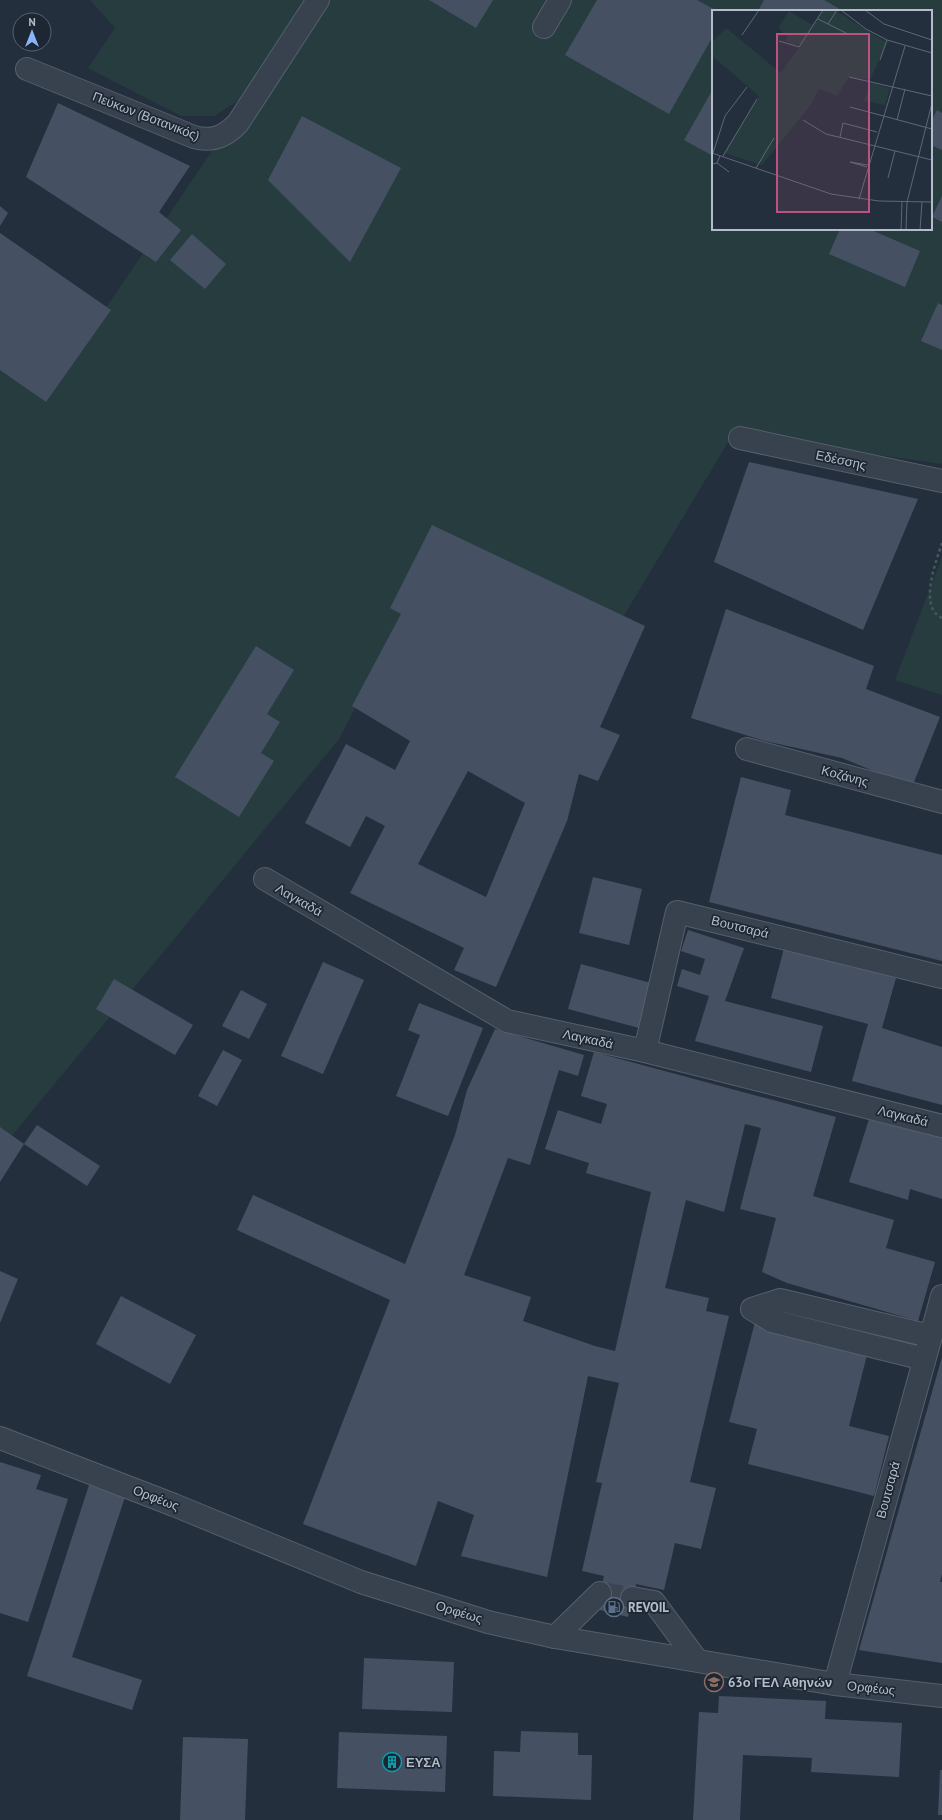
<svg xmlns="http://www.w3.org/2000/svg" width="942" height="1820" viewBox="0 0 942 1820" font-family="'PT Sans',sans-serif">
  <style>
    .green { fill: #263c3f; fill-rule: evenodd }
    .building { fill: #455162; fill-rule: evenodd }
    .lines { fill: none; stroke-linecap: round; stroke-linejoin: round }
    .minor-tunnel { stroke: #3a4453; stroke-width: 22; stroke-dasharray: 22 11; stroke-linecap: butt }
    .minor-casing { stroke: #565f6c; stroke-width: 24 }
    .path { stroke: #44595c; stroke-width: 2.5; stroke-dasharray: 3 3; stroke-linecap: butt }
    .minor { stroke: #38414e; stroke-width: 22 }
    .labels { text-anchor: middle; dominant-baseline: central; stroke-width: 3.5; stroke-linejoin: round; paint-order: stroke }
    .street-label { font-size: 13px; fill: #b4bcc9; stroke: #1d2633 }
    .poi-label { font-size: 13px; font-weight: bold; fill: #b4bcc9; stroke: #1d2633; text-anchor: start }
    .inset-road { fill: none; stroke: #5e6776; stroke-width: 1 }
    .view { fill: #bd5182; fill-opacity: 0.15; stroke: #bd5182; stroke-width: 2 }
    .inset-edge { fill: none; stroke: #b4bcc9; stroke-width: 2 }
  </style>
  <rect width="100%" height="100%" fill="#242f3e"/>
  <g class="green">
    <polygon points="90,0 306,0 247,95 214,116 181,116 88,68 115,28"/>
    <path d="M314,0H942V464L733,434L611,637L436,555L339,739L0,1150V358L47,395ZM713,11H931V229H713Z"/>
    <polygon points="942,557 942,695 895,680"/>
  </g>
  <g class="building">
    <polygon points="429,0 493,0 476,28"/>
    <polygon points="597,0 697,0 717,11 713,11 713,36 669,114 565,55"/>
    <polygon points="764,0 824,0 843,11 758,11"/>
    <polygon points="713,89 713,156 684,140"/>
    <polygon points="58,103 190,166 159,212 181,230 156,262 26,177"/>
    <polygon points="937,110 942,113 942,150 931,145 931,122"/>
    <polygon points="302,116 401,168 350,262 268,180"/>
    <polygon points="942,196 942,222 932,217"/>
    <polygon points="0,206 8,213 0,226"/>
    <polygon points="840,229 869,229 920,251 905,287 829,254"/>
    <polygon points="0,233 111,310 46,402 0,370"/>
    <polygon points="192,234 226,264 205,289 170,260"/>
    <polygon points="938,303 942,305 942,350 921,341"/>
    <polygon points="749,462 918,499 863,630 714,562"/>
    <path d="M432,525L645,626L600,727L620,735L598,781L579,774L567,821L496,987L454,970L464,948L350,893L385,826L366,816L350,847L305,823L346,744L395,770L410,741L352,706L401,614L390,608ZM468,771L525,803L486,897L418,864Z"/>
    <polygon points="726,609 874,666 866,689 940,717 912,787 842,758 765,741 691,718"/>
    <polygon points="256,646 294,670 267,714 280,722 261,753 274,761 239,817 175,777"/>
    <polygon points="741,777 791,790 785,815 942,855 942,961 709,902"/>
    <polygon points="593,877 642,889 629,945 579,933"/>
    <polygon points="688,930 744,948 725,1001 823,1026 811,1072 695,1041 709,996 677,986 682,969 700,975 705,959 681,951"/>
    <polygon points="784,948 896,978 882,1028 942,1047 942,1105 852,1081 868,1024 771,998"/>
    <polygon points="323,962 364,980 323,1074 281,1056"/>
    <polygon points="581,964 651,983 639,1028 568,1009"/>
    <polygon points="114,979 193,1025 175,1055 96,1009"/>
    <polygon points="241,990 267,1004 249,1039 222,1026"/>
    <polygon points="419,1003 483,1028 448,1116 396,1096 420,1035 408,1030"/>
    <polygon points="495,1029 584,1055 578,1076 559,1070 530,1165 508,1158 464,1275 531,1297 523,1321 595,1346 615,1351 651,1192 586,1173 589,1163 545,1149 558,1110 601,1124 607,1104 581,1096 594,1052 836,1117 813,1196 894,1220 886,1248 935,1262 918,1321 787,1283 762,1272 776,1218 740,1209 761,1128 745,1124 724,1212 686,1200 665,1288 709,1298 706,1311 729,1316 690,1482 716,1488 701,1549 675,1543 664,1590 636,1584 628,1617 596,1609 604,1576 582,1571 602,1483 596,1482 619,1383 588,1376 547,1577 461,1556 474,1515 438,1501 416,1566 303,1524 390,1300 237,1230 253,1195 405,1264 455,1135 467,1090"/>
    <polygon points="223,1050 242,1060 217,1106 198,1096"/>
    <polygon points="870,1116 942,1138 942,1199 910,1189 908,1200 849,1182"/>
    <polygon points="37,1125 100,1166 87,1186 24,1144"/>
    <polygon points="0,1127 24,1144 0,1182"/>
    <polygon points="0,1271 18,1279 0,1323"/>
    <polygon points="121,1296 196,1335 170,1384 96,1344"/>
    <polygon points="755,1322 868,1351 849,1426 889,1436 874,1496 748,1464 757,1429 729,1422"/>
    <polygon points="942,1357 942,1574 940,1582 942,1582 942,1663 859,1650"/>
    <polygon points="0,1462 41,1475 36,1489 68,1499 28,1622 0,1613"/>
    <polygon points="89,1485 125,1497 72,1657 142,1680 132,1710 27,1676"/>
    <polygon points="364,1658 454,1662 452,1712 362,1709"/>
    <polygon points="719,1696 826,1701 825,1719 902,1723 899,1777 811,1772 812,1758 743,1755 740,1820 693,1820 699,1712 718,1713"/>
    <polygon points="521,1731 578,1733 578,1755 592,1755 591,1800 493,1796 494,1751 520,1752"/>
    <polygon points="339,1732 447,1736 445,1792 337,1788"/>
    <polygon points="183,1737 248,1739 245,1820 180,1820"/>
    <polygon points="940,1770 942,1770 942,1815 938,1815"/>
  </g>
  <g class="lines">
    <polyline class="minor-tunnel" points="600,1593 632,1598"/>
    <defs>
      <g id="minor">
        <polyline points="544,27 560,0"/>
        <path d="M27,69L194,137C212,142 225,137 238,123L318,0"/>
        <polyline points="740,438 942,481"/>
        <polyline points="747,749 942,802"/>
        <polyline points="265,879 507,1021 645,1051 942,1126"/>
        <polyline points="645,1051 677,912 942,977"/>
        <polyline points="924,1359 772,1321 752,1309 780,1300 930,1336"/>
        <polyline points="0,1438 174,1505 361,1582 488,1622 555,1637 835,1684 942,1696"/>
        <polyline points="632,1598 654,1602 696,1659"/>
        <polyline points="555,1637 600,1593"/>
        <polyline points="835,1684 942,1296"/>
      </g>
    </defs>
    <use href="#minor" class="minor-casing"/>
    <path class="path" d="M942,543C936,562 918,607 942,618"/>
    <use href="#minor" class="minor"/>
  </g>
  <defs>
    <symbol id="fuel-ring" viewBox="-11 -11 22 22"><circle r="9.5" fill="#1d2633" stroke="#5c6f8a" stroke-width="1.5"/><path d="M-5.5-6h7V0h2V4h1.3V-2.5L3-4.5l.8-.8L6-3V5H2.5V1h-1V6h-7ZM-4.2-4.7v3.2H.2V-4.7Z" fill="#5c6f8a"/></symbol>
    <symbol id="school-ring" viewBox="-11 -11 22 22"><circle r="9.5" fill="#1d2633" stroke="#8d6e63" stroke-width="1.5"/><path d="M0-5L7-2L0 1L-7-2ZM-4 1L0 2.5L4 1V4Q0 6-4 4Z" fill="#8d6e63"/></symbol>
    <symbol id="building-ring" viewBox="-11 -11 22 22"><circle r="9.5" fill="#1d2633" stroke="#0f9aa8" stroke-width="1.5"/><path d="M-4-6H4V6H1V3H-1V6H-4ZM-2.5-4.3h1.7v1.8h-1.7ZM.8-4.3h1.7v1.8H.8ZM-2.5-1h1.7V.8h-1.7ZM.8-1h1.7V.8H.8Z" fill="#0f9aa8"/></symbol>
  </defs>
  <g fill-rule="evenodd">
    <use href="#fuel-ring" x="603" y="1596" width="22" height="22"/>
    <use href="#school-ring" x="703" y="1671" width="22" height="22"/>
    <use href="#building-ring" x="381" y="1751" width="22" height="22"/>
  </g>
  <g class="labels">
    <g class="street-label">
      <text transform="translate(146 116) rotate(21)">Πεύκων (Βοτανικός)</text>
      <text transform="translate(841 460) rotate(12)">Εδέσσης</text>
      <text transform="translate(845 776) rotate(15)">Κοζάνης</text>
      <text transform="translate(299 900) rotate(30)">Λαγκαδά</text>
      <text transform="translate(740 927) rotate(14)">Βουτσαρά</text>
      <text transform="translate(588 1039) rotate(12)">Λαγκαδά</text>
      <text transform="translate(903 1116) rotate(14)">Λαγκαδά</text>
      <text transform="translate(888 1490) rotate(-75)">Βουτσαρά</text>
      <text transform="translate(156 1498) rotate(21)">Ορφέως</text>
      <text transform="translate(459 1612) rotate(17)">Ορφέως</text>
      <text transform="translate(871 1688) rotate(6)">Ορφέως</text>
    </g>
    <g class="poi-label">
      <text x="628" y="1607">REVOIL</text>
      <text x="728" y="1682">63ο ΓΕΛ Αθηνών</text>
      <text x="406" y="1762">ΕΥΣΑ</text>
    </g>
  </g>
  <g transform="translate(712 10)">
    <rect width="220" height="220" fill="#242f3e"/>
    <path d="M111,0H123L175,33L158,70L137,67L125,86L107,79L98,96L50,155L12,143L47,86L0,46V32L14,18L69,63L89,34L82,35L73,31L76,27L66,18L77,1L100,15ZM159,73L178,78L173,95L152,91Z" fill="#263c3f"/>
    <path class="inset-road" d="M129,0L154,19L175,30L220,43M153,0L172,14L220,30M106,9L116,14L125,0M116,14L134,23M30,25L47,0M67,31L87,37L111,0M168,50L175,30M137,67L220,86M138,97L220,119M91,110L114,124L220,150M185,110L193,79M128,127L131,113L165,122M0,143L119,184L167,191L220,192M1,143L13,106L35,77M11,146L45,89M5,153L17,162M0,154L5,153L8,146M155,157L138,152L156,155M44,158L62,128M176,168L183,141M147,189L193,36M189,220L190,191M194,220L195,192L220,93M208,220L210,192"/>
    <path class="view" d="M65,24H157V202H65Z"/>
    <rect width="220" height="220" class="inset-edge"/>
  </g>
  <g transform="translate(32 32)"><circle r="19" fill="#1d2633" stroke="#59626f"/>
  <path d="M0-3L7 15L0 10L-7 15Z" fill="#8ab4f8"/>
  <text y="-6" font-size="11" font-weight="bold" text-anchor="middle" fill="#b4bcc9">N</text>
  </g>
</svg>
